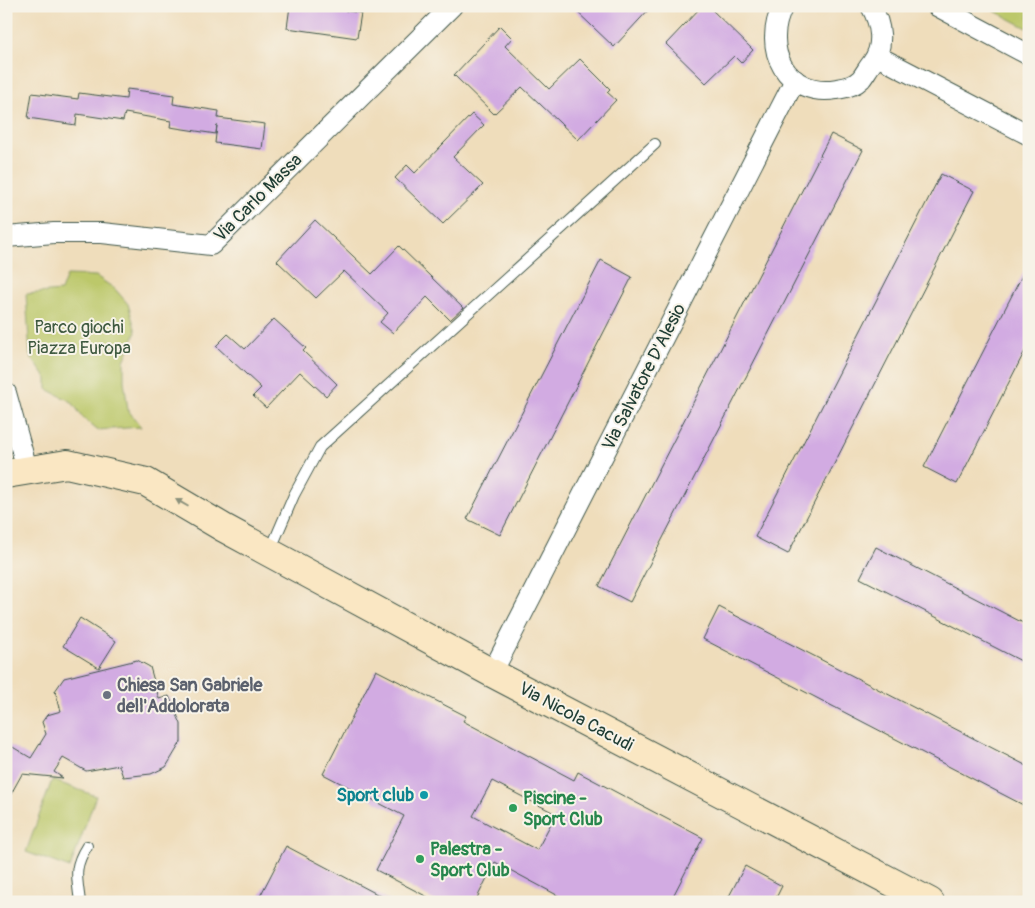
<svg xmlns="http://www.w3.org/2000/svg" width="1035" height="908" viewBox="0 0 1035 908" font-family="Pangolin,sans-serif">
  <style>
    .green { fill: #bcc86a; stroke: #6e824f }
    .building { fill: #d2abe2; fill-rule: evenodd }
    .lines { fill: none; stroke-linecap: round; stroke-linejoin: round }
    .lane-casing { stroke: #3e5548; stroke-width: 12 }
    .street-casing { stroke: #3e5548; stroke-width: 22 }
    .secondary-casing { stroke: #3e5548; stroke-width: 30 }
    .lane { stroke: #fff; stroke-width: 10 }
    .street { stroke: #fff; stroke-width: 20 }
    .secondary { stroke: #fae7c3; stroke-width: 28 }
    .oneway { fill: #8c927c }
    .worship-dot { fill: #6b7280; stroke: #f7f3e8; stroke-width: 2 }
    .culture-dot { fill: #0f9aa8; stroke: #f7f3e8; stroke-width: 2 }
    .leisure-dot { fill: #2e9e5b; stroke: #f7f3e8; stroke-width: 2 }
    .labels { text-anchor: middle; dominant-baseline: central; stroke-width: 4; stroke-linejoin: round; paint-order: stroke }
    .street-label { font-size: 18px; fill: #1f3d34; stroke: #f7f3e8 }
    .park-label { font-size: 18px; fill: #3e593f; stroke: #f7f3e8 }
    .worship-label { font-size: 18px; font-weight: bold; fill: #5b616d; stroke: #f7f3e8; text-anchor: start }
    .culture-label { font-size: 18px; font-weight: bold; fill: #0d838f; stroke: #f7f3e8; text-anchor: end }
    .leisure-label { font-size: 18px; font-weight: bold; fill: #27864d; stroke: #f7f3e8; text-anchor: start }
  </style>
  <rect width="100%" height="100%" fill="#f7f3e8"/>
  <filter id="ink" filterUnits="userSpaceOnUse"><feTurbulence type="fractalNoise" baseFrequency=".02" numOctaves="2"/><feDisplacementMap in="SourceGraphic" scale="10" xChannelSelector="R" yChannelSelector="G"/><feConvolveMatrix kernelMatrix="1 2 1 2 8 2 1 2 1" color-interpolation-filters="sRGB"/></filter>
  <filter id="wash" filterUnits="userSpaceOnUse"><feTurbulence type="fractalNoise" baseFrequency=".0096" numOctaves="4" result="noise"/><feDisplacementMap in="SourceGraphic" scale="20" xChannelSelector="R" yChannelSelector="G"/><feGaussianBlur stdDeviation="1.12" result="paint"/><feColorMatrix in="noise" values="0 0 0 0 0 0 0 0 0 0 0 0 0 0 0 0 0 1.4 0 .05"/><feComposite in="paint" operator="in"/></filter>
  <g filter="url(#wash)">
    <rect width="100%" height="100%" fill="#efddbb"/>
    <g class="green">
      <polygon points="985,6 1029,6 1029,29"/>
      <polygon points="67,275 96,276 115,289 128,304 136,332 124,361 124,381 128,410 141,427 97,430 83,418 72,402 47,389 47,379 30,356 26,294 61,291"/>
      <polygon points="52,780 96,796 70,868 26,852"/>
    </g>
    <g id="blocks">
      <g class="building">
        <polygon points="290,6 315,6 361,13 357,38 287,28"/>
        <polygon points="571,6 652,6 614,47"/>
        <polygon points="702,6 708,6 753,50 741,63 734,56 706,83 666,44"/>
        <polygon points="500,26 512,38 505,46 549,89 580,59 610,89 607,92 616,100 578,140 522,87 494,114 454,75"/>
        <polygon points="127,89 174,95 173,104 219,111 218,118 265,124 262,149 215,143 217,125 216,134 170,127 171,121 125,113 123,121 77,114 76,125 28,118 32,93 78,99 79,93 126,99"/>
        <polygon points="472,114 484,125 453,157 483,185 443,224 395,178 407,165 415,173"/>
        <polygon points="831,134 863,150 630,602 599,586"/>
        <polygon points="941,174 974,191 788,554 755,537"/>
        <polygon points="315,220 372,274 399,246 463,308 450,320 427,297 393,333 380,322 388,313 344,271 316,298 277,261"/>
        <polygon points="601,260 632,277 500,535 467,519"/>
        <polygon points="1029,262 1029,343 957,484 924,467"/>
        <polygon points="274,319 306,348 303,351 337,384 326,396 300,372 266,408 253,396 261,388 216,346 228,334 245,349"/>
        <polygon points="876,547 1029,626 1029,665 860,578"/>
        <polygon points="719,607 1029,767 1029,808 703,639"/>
        <polygon points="80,618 116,641 99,668 63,646"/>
        <polygon points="137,660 150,667 159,699 169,696 181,724 181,742 166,767 151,774 123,777 119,765 86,771 63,758 54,772 63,778 22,774 6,803 6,743 31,758 46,734 42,722 47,715 61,711 55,691 64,678"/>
        <path d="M376,670L466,716L463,721L574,780L578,772L703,838L670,902H570L495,862L475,902H437L376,870L404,816L323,774ZM492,781L556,814L537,850L473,816Z"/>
        <polygon points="286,846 392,902 257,902"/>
        <polygon points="745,866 782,886 774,902 726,902"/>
      </g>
    </g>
  </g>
  <g filter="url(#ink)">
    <use href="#blocks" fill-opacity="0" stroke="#3e5548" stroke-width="1"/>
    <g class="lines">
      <defs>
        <g id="lane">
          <polyline points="270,551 294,495 320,447 655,144"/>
          <path d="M80,902C77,877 73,868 87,846"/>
        </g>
        <g id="street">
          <path d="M783,6C761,48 786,98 837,89C845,88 855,85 861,79C865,74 868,68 872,63C885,46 881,24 871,6"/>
          <polyline points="937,6 1029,55"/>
          <polyline points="877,56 1029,135"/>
          <polyline points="6,237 54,233 102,233 211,245 452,6"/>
          <polyline points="6,393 27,469"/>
          <polyline points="492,673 795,80"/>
        </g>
        <polyline id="secondary" points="6,474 67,464 146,482 224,528 492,673 930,902"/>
      </defs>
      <use href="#lane" class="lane-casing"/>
      <use href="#street" class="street-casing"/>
      <use href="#secondary" class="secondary-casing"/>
      <use href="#lane" class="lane"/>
      <use href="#street" class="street"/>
      <use href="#secondary" class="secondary"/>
    </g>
    <defs><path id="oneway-solid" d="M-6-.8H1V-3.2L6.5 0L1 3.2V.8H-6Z" transform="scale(1.25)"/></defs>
    <use class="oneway" href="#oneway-solid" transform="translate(182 503) rotate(-150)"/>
  </g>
  <circle class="worship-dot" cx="107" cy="695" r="5"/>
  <circle class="culture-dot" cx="424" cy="795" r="5"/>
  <g class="leisure-dot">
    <circle cx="513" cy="808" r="5"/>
    <circle cx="420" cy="859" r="5"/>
  </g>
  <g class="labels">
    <g class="street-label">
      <text transform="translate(258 198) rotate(-45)">Via Carlo Massa</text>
      <text transform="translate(644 377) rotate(-63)">Via Salvatore D'Alesio</text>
      <text transform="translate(576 717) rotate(28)">Via Nicola Cacudi</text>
    </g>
    <g class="park-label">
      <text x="79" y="327">Parco giochi<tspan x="79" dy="21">Piazza Europa</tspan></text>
    </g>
    <g class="worship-label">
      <text x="117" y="685">Chiesa San Gabriele<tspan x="117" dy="21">dell'Addolorata</tspan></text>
    </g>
    <g class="culture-label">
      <text x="414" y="795">Sport club</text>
    </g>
    <g class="leisure-label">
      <text x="523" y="798">Piscine -<tspan x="523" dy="21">Sport Club</tspan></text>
      <text x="430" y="849">Palestra -<tspan x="430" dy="21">Sport Club</tspan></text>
    </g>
  </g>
  <rect width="1035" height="908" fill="none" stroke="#f7f3e8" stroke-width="25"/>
</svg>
